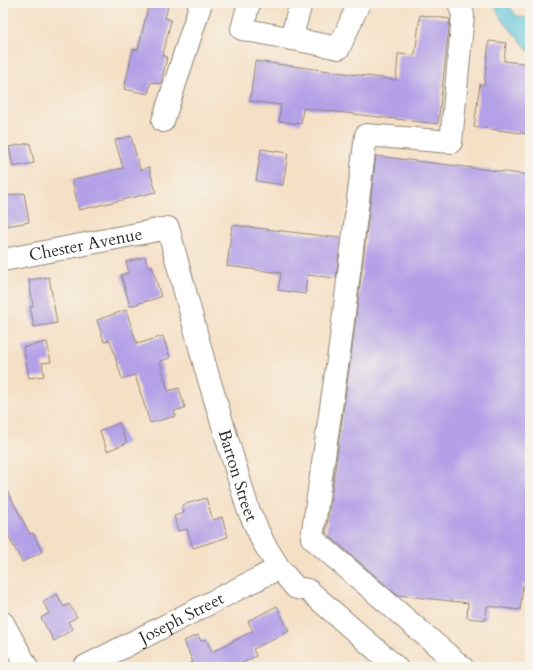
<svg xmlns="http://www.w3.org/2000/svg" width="533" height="670" viewBox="0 0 533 670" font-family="Cardo,serif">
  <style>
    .water { fill: #5fc6dc; stroke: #457884 }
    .building { fill: #b3a0e7 }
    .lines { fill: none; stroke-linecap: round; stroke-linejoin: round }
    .minor-casing { stroke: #908678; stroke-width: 24 }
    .minor { stroke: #fff; stroke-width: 22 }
    .labels { text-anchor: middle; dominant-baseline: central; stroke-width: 3; stroke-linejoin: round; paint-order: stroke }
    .street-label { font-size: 17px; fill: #2b2b2b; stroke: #f7f3e8 }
  </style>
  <rect width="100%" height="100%" fill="#f7f3e8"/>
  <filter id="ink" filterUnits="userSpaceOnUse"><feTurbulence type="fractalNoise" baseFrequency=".025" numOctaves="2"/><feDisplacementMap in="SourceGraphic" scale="8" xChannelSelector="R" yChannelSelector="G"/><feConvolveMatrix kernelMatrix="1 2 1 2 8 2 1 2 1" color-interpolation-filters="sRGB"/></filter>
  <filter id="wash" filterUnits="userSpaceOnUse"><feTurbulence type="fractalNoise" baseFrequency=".012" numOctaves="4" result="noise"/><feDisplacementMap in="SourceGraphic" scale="16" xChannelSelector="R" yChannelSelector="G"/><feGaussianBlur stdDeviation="0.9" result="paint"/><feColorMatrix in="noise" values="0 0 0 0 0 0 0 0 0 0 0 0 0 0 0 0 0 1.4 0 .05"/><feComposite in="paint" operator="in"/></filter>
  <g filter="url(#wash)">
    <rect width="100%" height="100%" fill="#f5e0c6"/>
    <path class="water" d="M493,3H509C512,13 519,21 530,16V52L502,20Z"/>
    <g id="blocks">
      <g class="building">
        <polygon points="149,3 168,6 165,18 171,20 163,55 167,57 161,84 151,82 148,94 124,89 133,49 138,50"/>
        <polygon points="420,15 450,19 438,124 303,108 301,124 279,121 281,105 250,101 255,61 396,80 398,54 415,55"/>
        <polygon points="489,41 506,43 504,61 530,64 530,134 474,127 480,84 484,85"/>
        <polygon points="131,136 140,170 149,167 156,192 79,210 72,180 123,168 115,140"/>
        <polygon points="30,143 34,163 13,167 9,147"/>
        <polygon points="261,149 288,153 283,185 256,181"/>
        <polygon points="376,156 530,175 530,586 523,585 520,610 487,606 486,620 467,618 468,603 397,595 326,533 352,348"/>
        <polygon points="24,193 29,222 7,226 3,197"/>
        <polygon points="232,225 341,238 336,278 307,275 305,294 278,290 281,273 227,266"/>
        <polygon points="145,257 148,267 152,266 161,297 130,306 121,275 129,272 126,262"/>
        <polygon points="49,277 57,323 34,327 30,307 33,306 29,280"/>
        <polygon points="126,310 137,344 163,336 170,358 160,361 168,391 179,388 185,408 174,411 176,416 150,423 135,375 122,379 110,340 104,342 97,320"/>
        <polygon points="47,342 51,362 42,363 44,376 29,378 23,347"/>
        <polygon points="119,423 127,443 107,451 100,431"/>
        <polygon points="3,483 30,534 33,533 42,552 22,562 3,526"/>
        <polygon points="206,498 213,520 222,517 228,537 193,548 187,529 178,531 174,516 184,513 182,505"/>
        <polygon points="57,594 64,607 69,604 77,617 68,622 73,629 54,641 41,618 49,613 43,602"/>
        <polygon points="277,606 289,631 253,649 256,656 235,667 183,667 193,662 184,641 198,635 201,641 206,639 212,652 253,631 248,621"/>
      </g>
    </g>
  </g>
  <g filter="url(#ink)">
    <use href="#blocks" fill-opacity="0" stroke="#908678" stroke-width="1"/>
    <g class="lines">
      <defs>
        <g id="minor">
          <polyline points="249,3 242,29 339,48 359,3"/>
          <polyline points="459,3 463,15 451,142 366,135 340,346 312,538 462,667"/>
          <polyline points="291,39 301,3"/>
          <polyline points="163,121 201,3"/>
          <path id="s1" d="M3,260L168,228L205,366L248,509L263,542L279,568L296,588L308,590L396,667"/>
          <polyline points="3,623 27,667"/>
          <path id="s2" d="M84,667L279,568"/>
        </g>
      </defs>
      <use href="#minor" class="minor-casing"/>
      <use href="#minor" class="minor"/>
    </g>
  </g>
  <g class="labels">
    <g class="street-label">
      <text stroke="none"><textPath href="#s1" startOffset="84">Chester Avenue</textPath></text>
      <text stroke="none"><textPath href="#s1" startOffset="425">Barton Street</textPath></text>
      <text stroke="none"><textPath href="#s2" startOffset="109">Joseph Street</textPath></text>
    </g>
  </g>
  <rect width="533" height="670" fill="none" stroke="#f7f3e8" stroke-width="16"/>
</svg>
